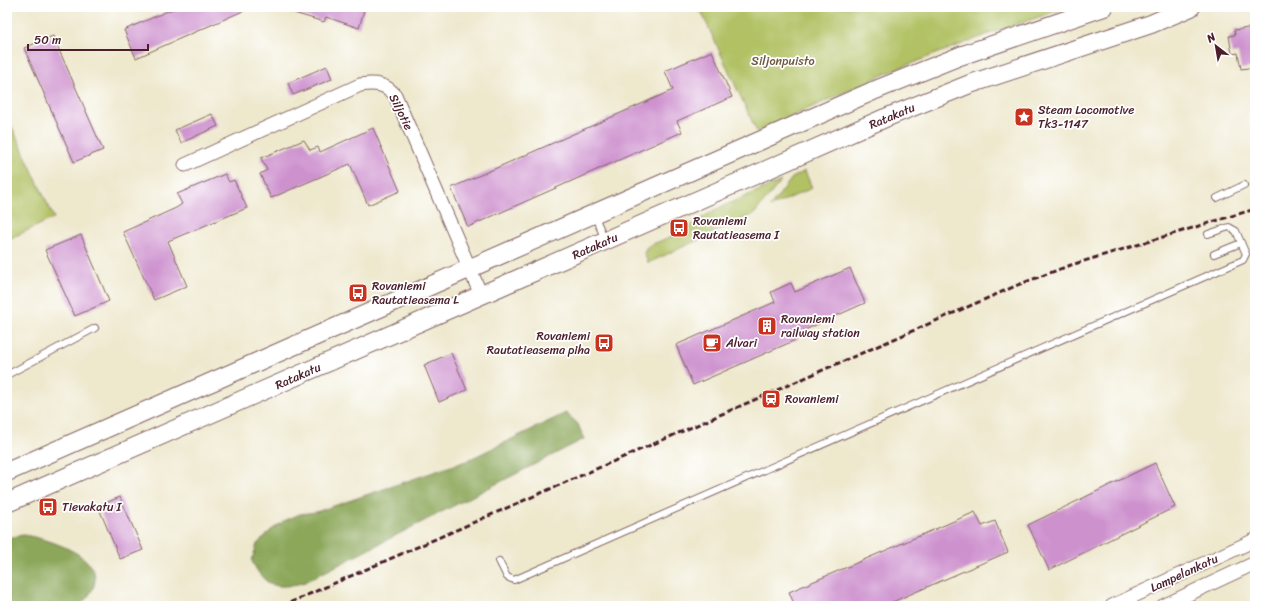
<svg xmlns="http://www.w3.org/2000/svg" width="1262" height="613" viewBox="0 0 1262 613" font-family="Sriracha,sans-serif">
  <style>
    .green { fill: #b1c164; stroke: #7e7048 }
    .forest { fill: #8ca75a; stroke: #6b6342 }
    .building { fill: #cd91ce }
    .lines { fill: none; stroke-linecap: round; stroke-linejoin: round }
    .lane-casing { stroke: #836564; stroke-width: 8 }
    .street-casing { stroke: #836564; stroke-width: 15 }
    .secondary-casing { stroke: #836564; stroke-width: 20 }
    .lane { stroke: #fff; stroke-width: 6 }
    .street { stroke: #fff; stroke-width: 13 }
    .secondary { stroke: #fff; stroke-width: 18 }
    .rail { stroke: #4a1f2b; stroke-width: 3; stroke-dasharray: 6 3; stroke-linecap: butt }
    .labels { text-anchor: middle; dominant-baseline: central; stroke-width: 3.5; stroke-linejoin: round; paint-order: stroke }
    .park-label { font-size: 12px; fill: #6e583f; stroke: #fff }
    .poi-label { font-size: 12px; fill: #4a1f2b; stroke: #fff; text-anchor: start }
    .street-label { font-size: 12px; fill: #4a1f2b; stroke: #fff }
  </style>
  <rect width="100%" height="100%" fill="#fff"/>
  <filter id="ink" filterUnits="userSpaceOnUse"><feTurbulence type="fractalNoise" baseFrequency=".025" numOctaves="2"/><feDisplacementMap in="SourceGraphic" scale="8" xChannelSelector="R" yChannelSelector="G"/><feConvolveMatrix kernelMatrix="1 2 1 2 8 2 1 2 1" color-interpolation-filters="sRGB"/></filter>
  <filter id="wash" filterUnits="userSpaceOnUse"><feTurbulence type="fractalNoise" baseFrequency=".012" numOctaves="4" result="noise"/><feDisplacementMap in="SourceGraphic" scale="16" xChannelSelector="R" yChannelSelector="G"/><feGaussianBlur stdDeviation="0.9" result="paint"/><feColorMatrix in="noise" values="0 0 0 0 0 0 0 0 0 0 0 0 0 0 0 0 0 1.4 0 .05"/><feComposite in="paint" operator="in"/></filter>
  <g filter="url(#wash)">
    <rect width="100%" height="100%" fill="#eee8cd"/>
    <g class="green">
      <polygon points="699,7 1069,7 994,32 894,70 757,132"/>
      <polygon points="7,116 54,218 7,240"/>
      <polygon points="805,171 812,188 770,207 792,178"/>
      <polygon points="781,181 754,214 648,263 644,253 648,246 682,232 714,210"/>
    </g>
    <g class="forest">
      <path d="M566,413L578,424L584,439L305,582C277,590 265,588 252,561L257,544L270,531L284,521L300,514L316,512L466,461Z"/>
      <path d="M23,535C46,538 112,557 91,592C88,597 83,602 79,606H7V538Z"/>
    </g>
    <g id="blocks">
      <g class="building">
        <polygon points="177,7 252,7 136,58 124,30"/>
        <polygon points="284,7 365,7 359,28 326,17 324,22 284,10"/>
        <polygon points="1255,27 1255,67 1241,69 1238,53 1232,54 1229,36 1235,35 1234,30"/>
        <polygon points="53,36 103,150 74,162 24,48"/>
        <polygon points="712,51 732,97 677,121 682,132 468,227 451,188 673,90 665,71"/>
        <polygon points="327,66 332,79 293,95 288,83"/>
        <polygon points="212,114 218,126 181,143 175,130"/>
        <polygon points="373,128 400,191 368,205 350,164 271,198 260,174 267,170 261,158 304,140 310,150 318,147 320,152"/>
        <polygon points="225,174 229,182 234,180 247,208 168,241 187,286 154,300 123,232 176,208 182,204 177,194"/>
        <polygon points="81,235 109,301 75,316 45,250"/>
        <polygon points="850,268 865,303 796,334 798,339 693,385 676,345 775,302 771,292 791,283 795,292"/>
        <polygon points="451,353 467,390 439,402 424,365"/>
        <polygon points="1155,463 1175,507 1049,570 1028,525"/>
        <polygon points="120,497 143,550 120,559 98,506"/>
        <polygon points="975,512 982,526 995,521 1008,552 883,606 795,606 789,592"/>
      </g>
    </g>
  </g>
  <g filter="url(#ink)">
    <use href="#blocks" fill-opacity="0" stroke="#836564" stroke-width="1"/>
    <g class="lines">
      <defs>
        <g id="lane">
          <polyline points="1217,198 1244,185"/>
          <polyline points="594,215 605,239"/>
          <polyline points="1214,254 1241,243"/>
          <polyline points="7,375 95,328"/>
          <polyline points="499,561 507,577 514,580 1243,260 1246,254 1236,231 1229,227 1208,234"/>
        </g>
        <g id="street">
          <path d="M185,165L360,85C374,83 385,83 395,95L481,295"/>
          <polyline points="1112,606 1255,540"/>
          <polyline points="1163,606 1255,563"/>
        </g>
        <g id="secondary">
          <polyline points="7,472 873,91 960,56 1104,7"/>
          <polyline points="7,503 885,118 970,84 1151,24 1191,7"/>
        </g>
      </defs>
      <use href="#lane" class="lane-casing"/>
      <use href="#street" class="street-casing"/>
      <use href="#secondary" class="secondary-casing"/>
      <use href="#lane" class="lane"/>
      <use href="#street" class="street"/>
      <use href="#secondary" class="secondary"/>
      <polyline class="rail" points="282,606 1020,284 1071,265 1255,209"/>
    </g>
  </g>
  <defs>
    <symbol id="sight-square" viewBox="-11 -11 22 22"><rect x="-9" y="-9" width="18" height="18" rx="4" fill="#c8321e" stroke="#fff"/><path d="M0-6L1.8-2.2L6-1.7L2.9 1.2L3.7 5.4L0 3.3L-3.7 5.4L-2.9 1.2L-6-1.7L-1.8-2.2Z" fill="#fff"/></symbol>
    <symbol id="bus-square" viewBox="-11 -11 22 22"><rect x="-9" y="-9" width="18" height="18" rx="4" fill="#c8321e" stroke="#fff"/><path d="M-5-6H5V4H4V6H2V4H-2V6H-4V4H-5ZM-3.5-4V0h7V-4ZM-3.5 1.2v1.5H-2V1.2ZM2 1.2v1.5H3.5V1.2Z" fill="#fff"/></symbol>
    <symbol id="building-square" viewBox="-11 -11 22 22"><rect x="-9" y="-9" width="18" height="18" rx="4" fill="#c8321e" stroke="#fff"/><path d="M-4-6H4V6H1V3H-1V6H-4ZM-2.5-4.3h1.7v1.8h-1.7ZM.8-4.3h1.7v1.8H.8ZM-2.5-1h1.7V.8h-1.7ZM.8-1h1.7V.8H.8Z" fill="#fff"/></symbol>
    <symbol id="cafe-square" viewBox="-11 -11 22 22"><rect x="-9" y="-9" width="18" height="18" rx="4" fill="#c8321e" stroke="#fff"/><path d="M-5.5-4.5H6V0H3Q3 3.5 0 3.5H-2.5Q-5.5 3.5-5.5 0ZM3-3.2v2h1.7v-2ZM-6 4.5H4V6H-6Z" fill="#fff"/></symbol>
    <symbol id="station-square" viewBox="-11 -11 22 22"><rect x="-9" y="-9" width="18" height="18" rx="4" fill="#c8321e" stroke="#fff"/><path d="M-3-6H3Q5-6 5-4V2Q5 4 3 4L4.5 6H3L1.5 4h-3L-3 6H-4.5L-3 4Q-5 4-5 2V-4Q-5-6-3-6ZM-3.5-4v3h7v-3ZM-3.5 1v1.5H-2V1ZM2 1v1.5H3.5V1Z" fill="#fff"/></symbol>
  </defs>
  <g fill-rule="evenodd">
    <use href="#sight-square" x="1013" y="106" width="22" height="22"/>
    <use href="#bus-square" x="668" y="217" width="22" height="22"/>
    <use href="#bus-square" x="347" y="282" width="22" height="22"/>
    <use href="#building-square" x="756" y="315" width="22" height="22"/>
    <use href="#bus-square" x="593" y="332" width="22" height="22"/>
    <use href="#cafe-square" x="701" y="332" width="22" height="22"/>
    <use href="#station-square" x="760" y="388" width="22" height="22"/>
    <use href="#bus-square" x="37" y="496" width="22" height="22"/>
  </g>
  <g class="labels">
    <g class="park-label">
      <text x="783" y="61">Siljonpuisto</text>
    </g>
    <g class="poi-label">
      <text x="1038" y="110">Steam Locomotive<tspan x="1038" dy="14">Tk3-1147</tspan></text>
      <text x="693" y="221">Rovaniemi<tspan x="693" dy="14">Rautatieasema I</tspan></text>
      <text x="372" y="286">Rovaniemi<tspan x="372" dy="14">Rautatieasema L</tspan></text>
      <text x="781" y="319">Rovaniemi<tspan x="781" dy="14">railway station</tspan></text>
      <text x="590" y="336" text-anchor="end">Rovaniemi<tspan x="590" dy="14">Rautatieasema piha</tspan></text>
      <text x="726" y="343">Alvari</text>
      <text x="785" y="399">Rovaniemi</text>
      <text x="62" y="507">Tievakatu I</text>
    </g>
    <g class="street-label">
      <text transform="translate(401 112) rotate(64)">Siljotie</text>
      <text transform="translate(892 116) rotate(-23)">Ratakatu</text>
      <text transform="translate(595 246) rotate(-24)">Ratakatu</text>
      <text transform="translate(298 376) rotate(-24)">Ratakatu</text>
      <text transform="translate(1184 573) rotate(-25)">Lampelankatu</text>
    </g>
  </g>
  <rect width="1262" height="613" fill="none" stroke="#fff" stroke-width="24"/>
  <g transform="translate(1216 46) rotate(329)" stroke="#ffffff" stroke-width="3" paint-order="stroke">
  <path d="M0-3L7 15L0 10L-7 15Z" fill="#4a1f2b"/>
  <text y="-6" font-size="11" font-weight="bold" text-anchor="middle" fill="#4a1f2b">N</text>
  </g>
  <path d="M28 44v6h120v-6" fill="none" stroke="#4a1f2b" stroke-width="2"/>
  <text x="34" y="44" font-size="12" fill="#4a1f2b" stroke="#ffffff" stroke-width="3" paint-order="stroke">50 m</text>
</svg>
